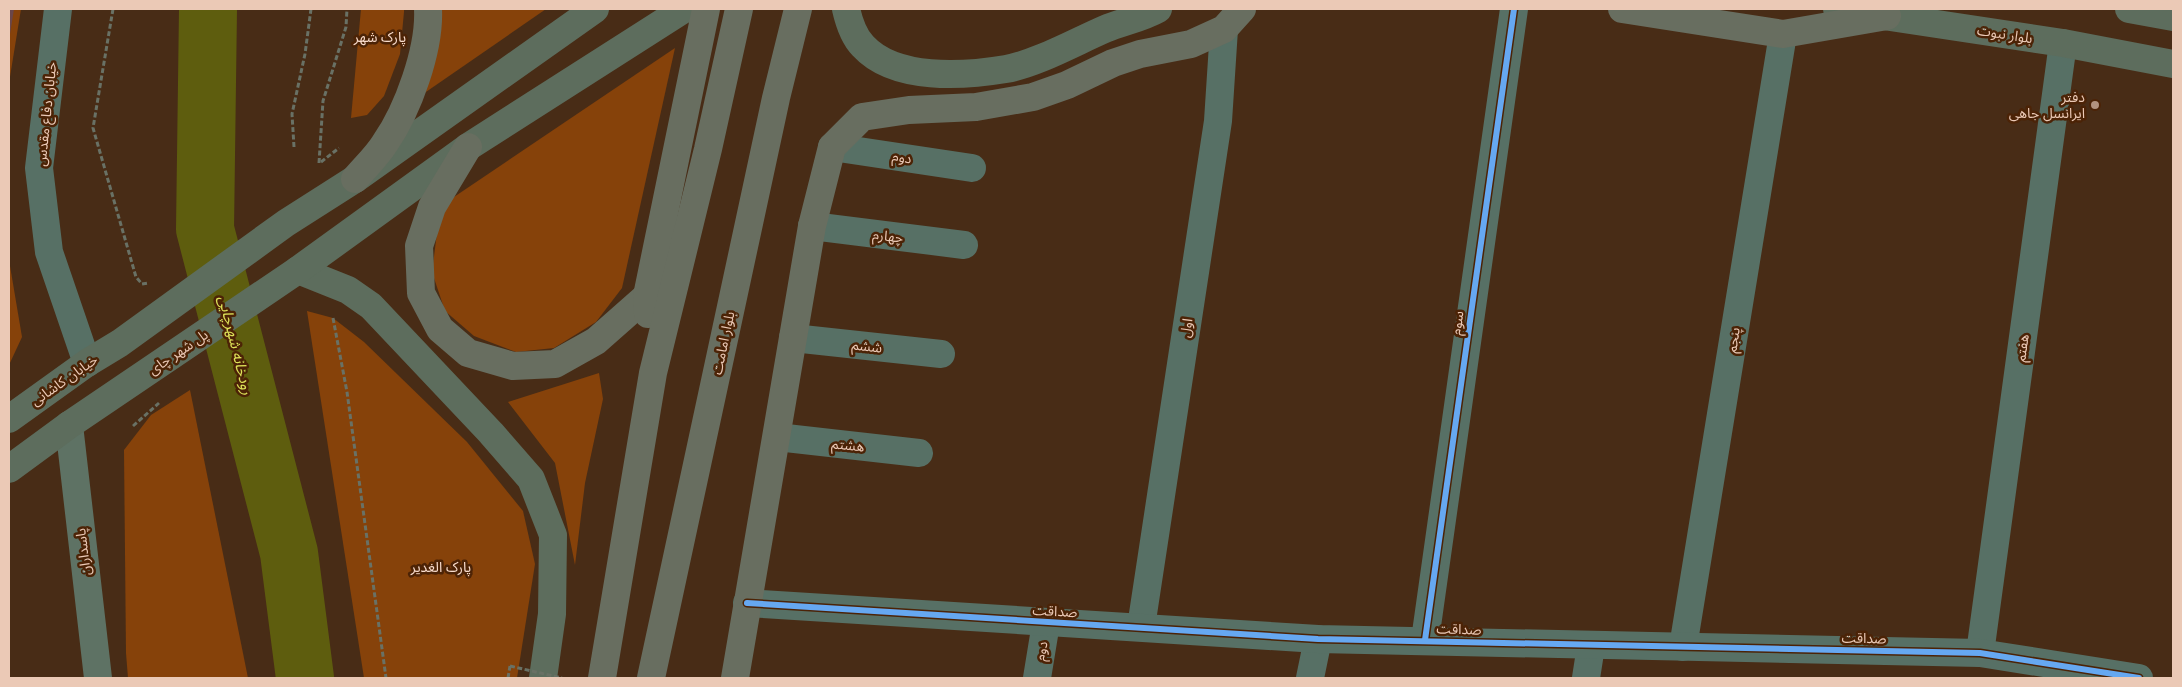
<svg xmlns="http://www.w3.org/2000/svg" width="2182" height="687" viewBox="0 0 2182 687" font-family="'PT Sans','Noto Sans Arabic',sans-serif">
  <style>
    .green { fill: #86420a }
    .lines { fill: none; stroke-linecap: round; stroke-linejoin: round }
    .river { stroke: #5e5d0e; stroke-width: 58 }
    .building { fill: #6a4649 }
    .path { stroke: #697165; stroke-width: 3; stroke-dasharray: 5 2.5; stroke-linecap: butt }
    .minor { stroke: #577065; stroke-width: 28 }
    .tertiary { stroke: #577065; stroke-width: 28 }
    .secondary { stroke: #5e7264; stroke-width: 28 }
    .primary { stroke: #5d6d5d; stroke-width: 28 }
    .trunk { stroke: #686e60; stroke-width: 28 }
    .path-bridge { stroke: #697165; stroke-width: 3; stroke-dasharray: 5 2.5; stroke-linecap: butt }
    .cycleway-casing { stroke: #4c2306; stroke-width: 9 }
    .cycleway { stroke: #66a8f1; stroke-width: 6 }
    .poi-dot { fill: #b2927e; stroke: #4c2306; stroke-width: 2 }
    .labels { text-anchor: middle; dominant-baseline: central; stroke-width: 5; stroke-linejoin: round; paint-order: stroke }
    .street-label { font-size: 14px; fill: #ebc9b6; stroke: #4c2306 }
    .park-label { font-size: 14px; fill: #f9dccc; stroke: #4c2306 }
    .poi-label { font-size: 14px; fill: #ebc9b6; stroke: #4c2306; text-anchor: end }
    .water-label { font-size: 15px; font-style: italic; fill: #dde158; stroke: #4c2306 }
  </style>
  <rect width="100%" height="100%" fill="#482c16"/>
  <g class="green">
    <polygon points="9,9 21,9 9,83"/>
    <polygon points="361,9 404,9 404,12 400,54 384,96 367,115 351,118"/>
    <polygon points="438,9 546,9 423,94"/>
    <polygon points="675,48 622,288 596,322 554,348 516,352 474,336 445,311 432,272 438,225 451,199"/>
    <polygon points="9,260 22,337 9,365"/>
    <polygon points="307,311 333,318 364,342 467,442 523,511 535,564 517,678 364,678"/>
    <polygon points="599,373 603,399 585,483 575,565 555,463 508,402"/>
    <polygon points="190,390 248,678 128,678 126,653 124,450 151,415"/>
  </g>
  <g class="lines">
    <polyline class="river" points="208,9 205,229 289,553 305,678"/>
  </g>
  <polygon class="building" points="9,9 14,9 10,34 9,34"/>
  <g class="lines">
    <g class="path">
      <polyline points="113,9 93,128 136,277 142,284 148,283"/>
      <polyline points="294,147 292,114 305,54 311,9"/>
      <polyline points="321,162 339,148"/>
      <polyline points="319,163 323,101 346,27 347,9"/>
      <polyline points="333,318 347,392 386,678"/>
      <polyline points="133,426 159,403"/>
      <polyline points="508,678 510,666"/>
    </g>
    <g class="minor">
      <polyline points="832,147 972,168"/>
      <polyline points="812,226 964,245"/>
      <polyline points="793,338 941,354"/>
      <polyline points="777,437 919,453"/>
      <polyline points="1141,627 1218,121 1224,29"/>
      <polyline points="1425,640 1514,9"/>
      <polyline points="1683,647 1783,34"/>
      <polyline points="1980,653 2063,43"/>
      <polyline points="1037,678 1046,623"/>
      <polyline points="1310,678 1318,639"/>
      <polyline points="1586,678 1591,646"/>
    </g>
    <g class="tertiary">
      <polyline points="58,9 39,168 49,252 87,363"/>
      <polyline points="747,603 1318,639 1980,653 2139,678"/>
    </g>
    <polyline class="secondary" points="69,425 98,678"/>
    <g class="primary">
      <path d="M846,9C849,22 854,37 863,46C895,81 964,76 1006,69C1038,63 1075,42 1105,29C1122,22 1142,18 1158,9"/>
      <polyline points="1837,9 2063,43 2173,64"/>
      <polyline points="2129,9 2173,17"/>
      <polyline points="298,270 348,290 371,306 491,433 531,479 553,535 552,614 543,678"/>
      <polyline points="9,419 87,363 120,343 286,223 355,179 595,9"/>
      <polyline points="9,469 69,425 298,270 468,147 684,9"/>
    </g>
    <g class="trunk">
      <polyline points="1622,9 1783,34 1887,16"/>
      <polyline points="468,147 432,207 419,246 421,293 440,329 468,353 513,366 555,364 596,341 647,296"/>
      <path d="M355,179C365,167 377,156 385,143C408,110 430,49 428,9"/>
      <polyline points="648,314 647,296 706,9"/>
      <polyline points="602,678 653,373 708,149 739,9"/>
      <polyline points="651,678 776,98 798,9"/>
      <polyline points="735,678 812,226 832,147 862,117 909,110 976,107 1033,97 1067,85 1113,63 1140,54 1191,44 1224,29 1242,9"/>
    </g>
    <polyline class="path-bridge" points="510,666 562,678"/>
    <defs>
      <g id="cycleway">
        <polyline points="747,603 1318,639 1980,653 2139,678"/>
        <polyline points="1425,640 1514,9"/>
      </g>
    </defs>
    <use href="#cycleway" class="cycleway-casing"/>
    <use href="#cycleway" class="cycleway"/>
  </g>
  <circle class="poi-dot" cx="2095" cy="105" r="5"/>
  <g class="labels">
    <g class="street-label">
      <text transform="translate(2005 34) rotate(9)">بلوار نبوت</text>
      <text transform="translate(46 114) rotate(-84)">خیابان دفاع مقدس</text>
      <text transform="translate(902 157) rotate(9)">دوم</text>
      <text transform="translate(888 236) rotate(7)">چهارم</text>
      <text transform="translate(1457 323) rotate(-82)">سوم</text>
      <text transform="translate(1186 328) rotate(-81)">اول</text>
      <text transform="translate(1733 340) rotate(-81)">پنجم</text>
      <text transform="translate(723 343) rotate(-78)">بلوار امامت</text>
      <text transform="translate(867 346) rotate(6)">ششم</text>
      <text transform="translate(2022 348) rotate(-82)">هفتم</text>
      <text transform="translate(178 352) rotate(-34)">پل شهر چای</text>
      <text transform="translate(64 380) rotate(-35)">خیابان کاشانی</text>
      <text transform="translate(848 445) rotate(6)">هشتم</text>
      <text transform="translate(83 552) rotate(-97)">پاسداران</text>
      <text transform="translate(1055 611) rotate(3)">صداقت</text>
      <text transform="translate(1459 629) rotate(2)">صداقت</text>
      <text transform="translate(1864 638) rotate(1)">صداقت</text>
      <text transform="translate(1041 651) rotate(-80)">دوم</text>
    </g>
    <g class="park-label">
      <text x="380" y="37">پارک شهر</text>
      <text x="441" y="567">پارک الغدیر</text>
    </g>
    <g class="poi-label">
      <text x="2085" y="97">دفتر<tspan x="2085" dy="16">ایرانسل جاهی</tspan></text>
    </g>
    <g class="water-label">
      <text transform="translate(236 345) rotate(76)">رودخانه شهرچایی</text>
    </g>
  </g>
  <rect width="2182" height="687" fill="none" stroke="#ebc9b6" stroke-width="20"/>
</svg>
